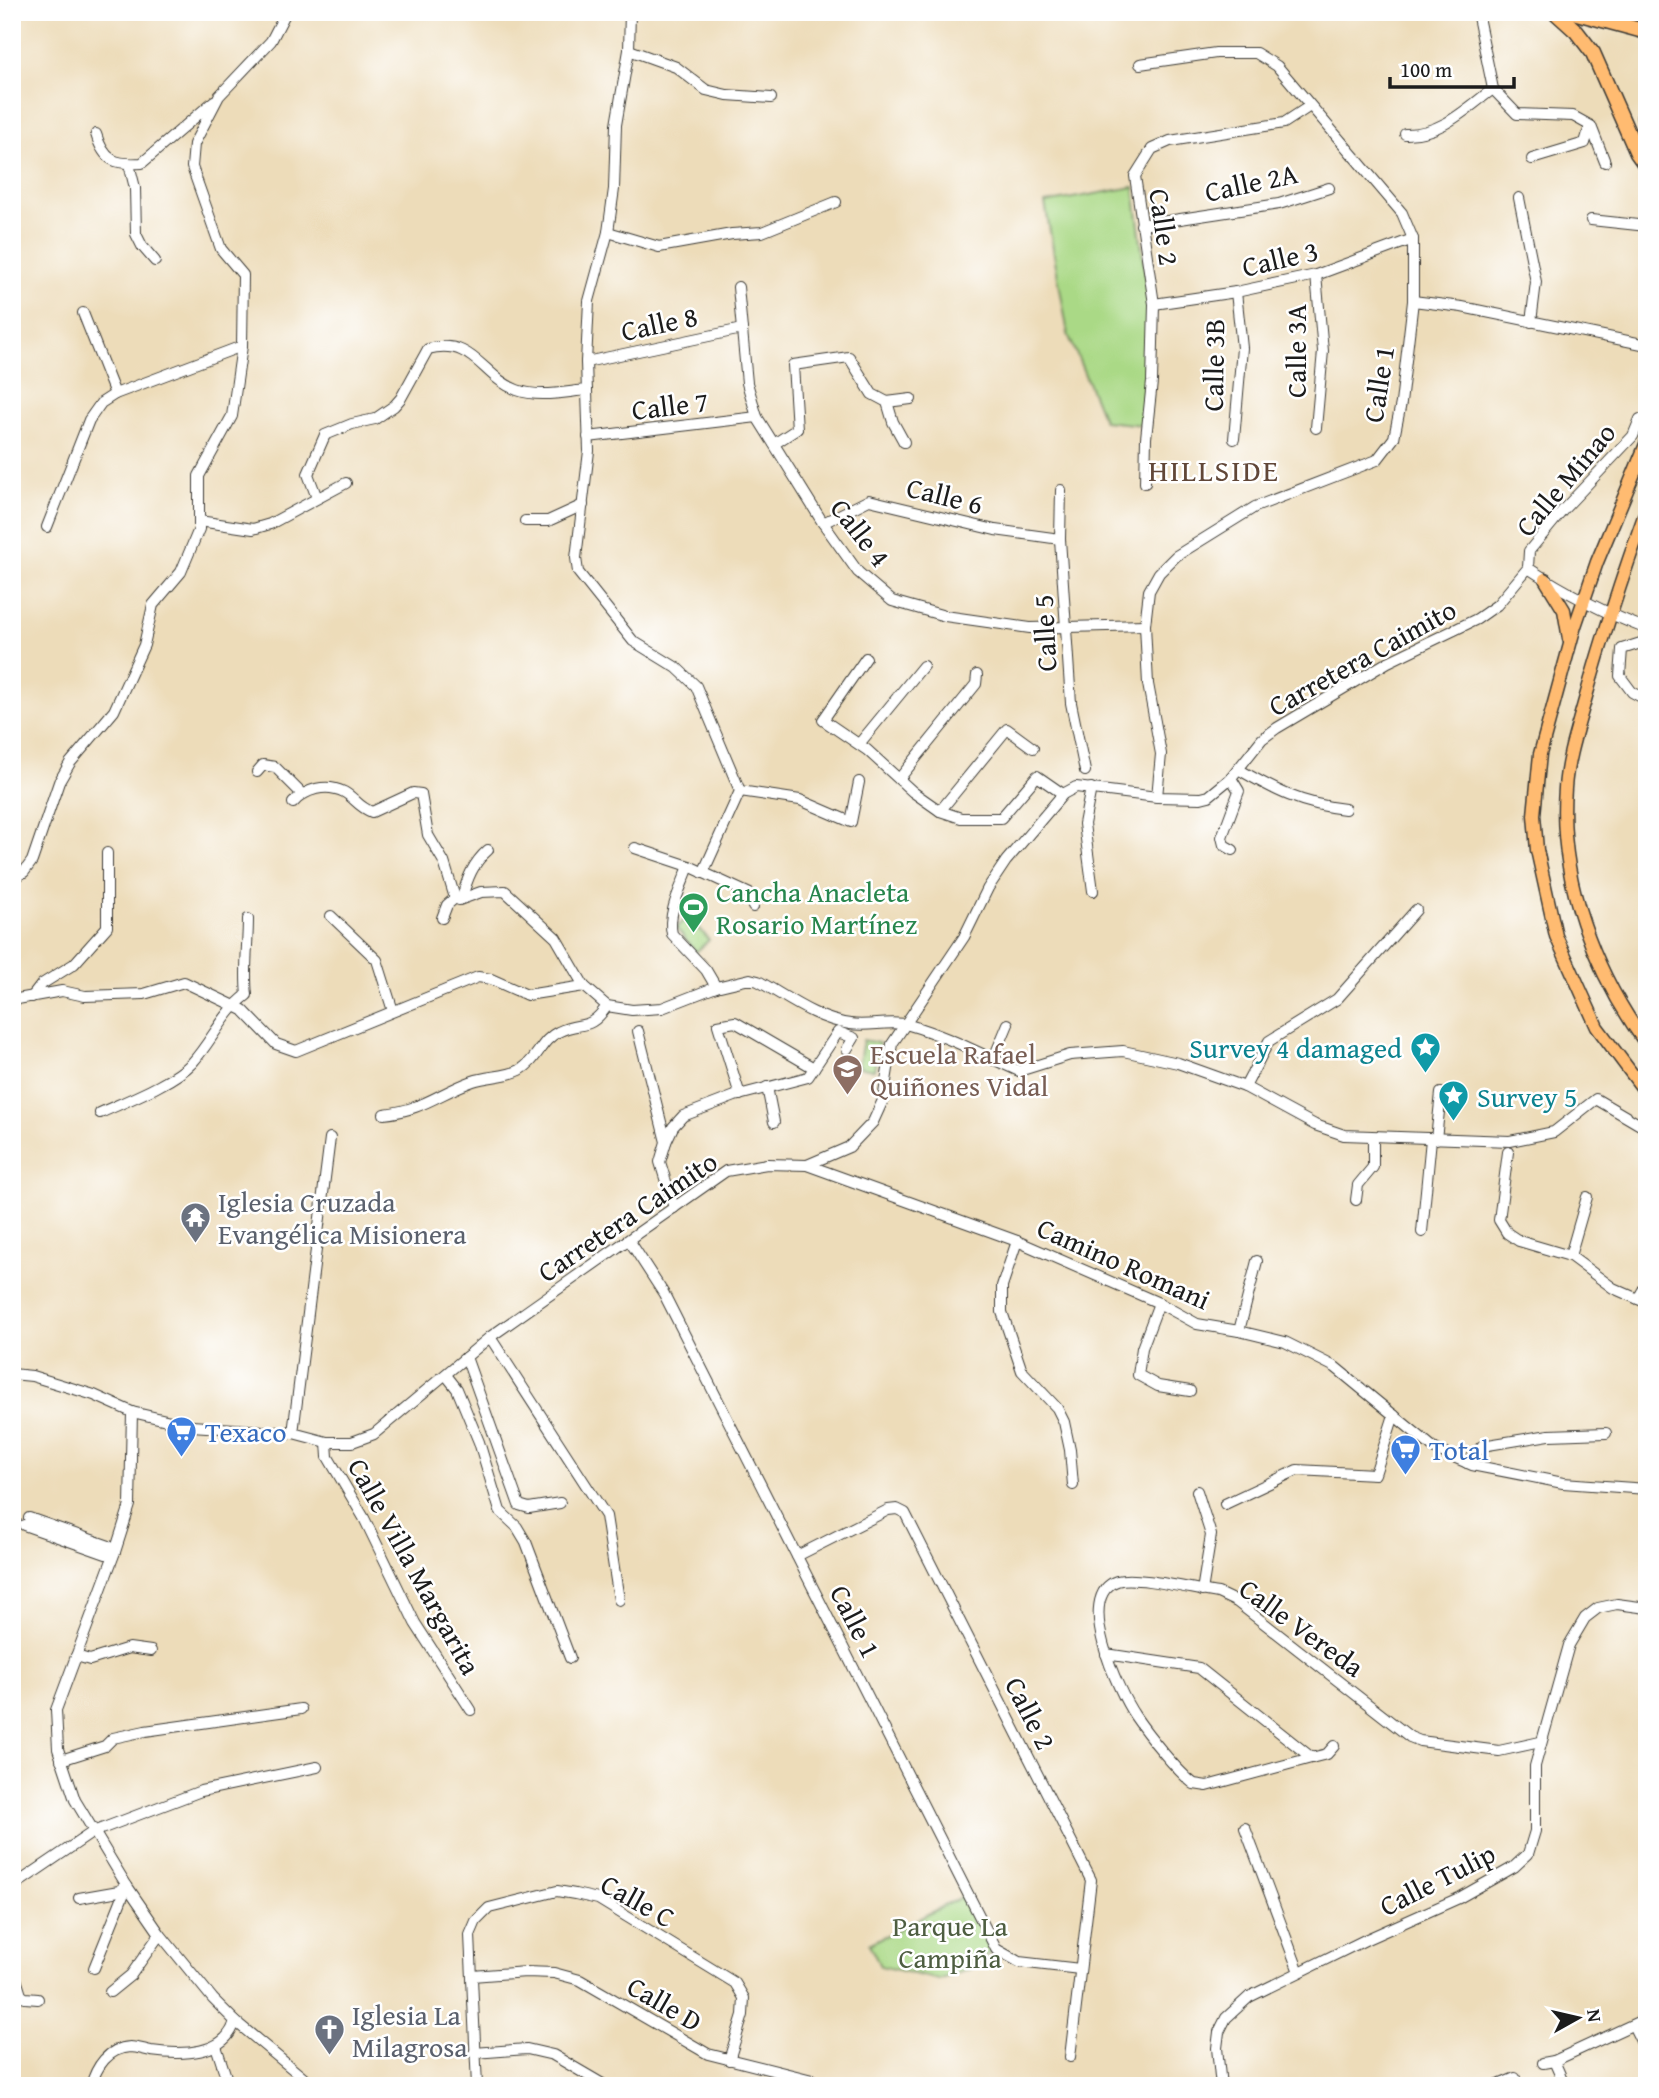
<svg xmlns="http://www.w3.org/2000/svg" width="1659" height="2098" viewBox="0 0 1659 2098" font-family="'Gentium Book Plus',serif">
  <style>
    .green { fill: #aad986; stroke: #637a51; stroke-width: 2 }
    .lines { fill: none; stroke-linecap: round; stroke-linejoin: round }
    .minor-casing { stroke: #3b3934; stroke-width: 12 }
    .major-casing { stroke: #3b3934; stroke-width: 15 }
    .highway-casing { stroke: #3b3934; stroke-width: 17 }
    .minor { stroke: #fff; stroke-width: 10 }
    .major { stroke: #ffbb71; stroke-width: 12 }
    .highway { stroke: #ffbb71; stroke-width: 14 }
    .labels { text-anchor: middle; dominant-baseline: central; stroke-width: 5; stroke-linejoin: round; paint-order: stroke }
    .street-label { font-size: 28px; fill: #1c1c1c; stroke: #fff }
    .leisure-label { font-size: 28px; fill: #27864d; stroke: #fff; text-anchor: start }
    .culture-label { font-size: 28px; fill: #0d838f; stroke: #fff; text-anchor: end }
    .education-label { font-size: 28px; fill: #785e54; stroke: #fff; text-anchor: start }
    .worship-label { font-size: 28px; fill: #5b616d; stroke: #fff; text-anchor: start }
    .shop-label { font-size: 28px; fill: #366cbe; stroke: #fff; text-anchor: start }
    .park-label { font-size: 28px; fill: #4e5e41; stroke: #fff }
    .neighbourhood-label { font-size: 30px; letter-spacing: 2px; fill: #614738; stroke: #fff }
  </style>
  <rect width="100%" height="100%" fill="#fff"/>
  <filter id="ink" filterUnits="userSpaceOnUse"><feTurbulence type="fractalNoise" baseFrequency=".0143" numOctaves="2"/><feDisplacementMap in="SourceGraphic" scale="14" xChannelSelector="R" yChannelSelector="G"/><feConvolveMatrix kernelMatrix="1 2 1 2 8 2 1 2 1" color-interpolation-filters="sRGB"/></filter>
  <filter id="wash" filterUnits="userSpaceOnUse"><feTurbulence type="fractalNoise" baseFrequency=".00686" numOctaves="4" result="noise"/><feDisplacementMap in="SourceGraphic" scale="28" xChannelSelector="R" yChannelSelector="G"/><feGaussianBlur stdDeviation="1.57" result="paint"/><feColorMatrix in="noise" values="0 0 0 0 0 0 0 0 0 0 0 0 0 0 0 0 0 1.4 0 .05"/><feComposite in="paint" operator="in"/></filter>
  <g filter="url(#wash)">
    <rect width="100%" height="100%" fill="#eddcb9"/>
    <g class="green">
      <polygon points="1134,187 1151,321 1146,422 1143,425 1104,421 1068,334 1045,203"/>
      <polygon points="689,916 709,940 696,952 676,928"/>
      <polygon points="863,1040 879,1043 874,1070 858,1067"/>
      <polygon points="965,1895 994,1950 972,1968 939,1980 880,1966 869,1944"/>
    </g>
  </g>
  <g filter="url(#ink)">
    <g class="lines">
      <defs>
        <g id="minor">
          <polyline points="630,12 629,50 616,125 614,189 608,232 589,301 586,362 589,451 576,558 578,572 633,641 677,668 696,686 740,791 703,873"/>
          <polyline points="1477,12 1493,89 1517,114 1573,116 1591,126 1605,162"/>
          <polyline points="629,50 676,67 706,90 727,95 771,98"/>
          <polyline points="1140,64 1216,53 1256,53 1277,66 1402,213 1413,239 1413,301 1401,403 1394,438 1377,460 1255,507 1176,556 1159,573 1149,591 1145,625 1148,684 1161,754 1157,797"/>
          <path d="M96,134C104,161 115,165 142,163L214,101"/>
          <path d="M1405,134C1441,135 1466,109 1493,89"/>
          <polyline points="1532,159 1585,143 1590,126"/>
          <polyline points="129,164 135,188 136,234 142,246 155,261"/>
          <polyline points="1519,198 1536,282 1531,322"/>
          <polyline points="1591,220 1647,226"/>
          <polyline points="1141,225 1279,204 1329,188"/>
          <polyline points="608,232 659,247 732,234 762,232 836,202"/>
          <polyline points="738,287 747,383 757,417 823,523 858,572 892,601 945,616 1030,628 1145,625"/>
          <polyline points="1413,301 1462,307 1647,345"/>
          <polyline points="1154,304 1236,292 1316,275 1413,239"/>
          <polyline points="83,313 115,394"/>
          <polyline points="586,362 742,329"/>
          <polyline points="887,402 911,399"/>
          <polyline points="1316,428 1323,351 1316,275"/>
          <polyline points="588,437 757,417"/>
          <polyline points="1234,439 1242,348 1236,292"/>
          <polyline points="774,444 797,429 793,365 849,357 872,394 887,402 893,422 904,442"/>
          <polyline points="1145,483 1146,438 1152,382 1154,304 1135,176 1152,149 1170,141 1284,123 1310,106"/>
          <polyline points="1061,490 1060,539 1071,703 1085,771"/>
          <path d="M317,498L308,474L325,435L352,424L375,419L394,406L401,398L428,349C474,337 482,377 517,390C539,398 564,392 587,390"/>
          <polyline points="199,521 253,529 270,524 346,483"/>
          <polyline points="525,521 548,521 583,505"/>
          <polyline points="823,523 869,500 995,530 1060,539"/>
          <polyline points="47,527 89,420 101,403 115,394 242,346"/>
          <polyline points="1528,568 1529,551 1563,510 1633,436 1640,419"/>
          <path d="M1528,568C1566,593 1605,613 1647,629"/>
          <polyline points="1647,641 1622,649 1620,676 1632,692 1647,700"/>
          <polyline points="866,658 823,720 867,750 913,792 940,811 961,818 1001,818 1037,776 1063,794"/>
          <polyline points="859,744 923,666"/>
          <path d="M1238,769C1276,791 1301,804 1345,809"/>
          <polyline points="257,772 263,765 275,767 301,793"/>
          <polyline points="1231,778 1239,791 1222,837 1224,845 1233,850"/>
          <polyline points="899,779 976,684 977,675"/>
          <polyline points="1091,788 1084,824 1093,891"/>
          <polyline points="740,791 800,800 851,822 859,782"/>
          <path d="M293,803C305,789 326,783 344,792C355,798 358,807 372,812L413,793L421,794L428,835L444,862L455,898L459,900L481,892L505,891L556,938L584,986"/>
          <polyline points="940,811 1007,729 1033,748"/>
          <polyline points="635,848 689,866 750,894 753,907"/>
          <path d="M689,866C682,886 667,912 672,934L706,970L716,987"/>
          <polyline points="12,879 24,872 32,861 59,782 70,763 114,711 144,645 153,605 181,572 199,529 199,476 232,416 242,346 243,275 221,249 192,167 194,144 219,96 271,41 286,12"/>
          <path d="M462,898C467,879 473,863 488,850"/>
          <polyline points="331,916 377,960 393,1011"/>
          <polyline points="442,918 447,905 455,898"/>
          <polyline points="32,997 42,984 74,964 107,927 107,853"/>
          <path d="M12,1000L62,991L85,996L144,994L184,982L243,1010L276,1044L296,1051L478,977L491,979L527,995L584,986L607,1006L632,1010L662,1008L716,987L750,979L758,981C787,997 817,1020 850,1024C869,1027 891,1020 909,1025C947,1036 983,1055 1019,1071L1070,1055L1123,1051L1178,1063L1245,1087L1315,1125L1344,1135L1510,1141L1554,1132L1596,1099L1647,1129"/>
          <polyline points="638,1031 666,1142 660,1162 674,1208"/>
          <polyline points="993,1060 1008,1024"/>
          <polyline points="767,1087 774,1122"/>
          <polyline points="1245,1087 1269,1041 1337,999 1416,910"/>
          <polyline points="740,1095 718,1025 735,1022 814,1068"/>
          <path d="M100,1113C126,1101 173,1083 192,1063C212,1041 223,1013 247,995C244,969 248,945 248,919"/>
          <path d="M384,1114C423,1110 439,1093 473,1081C488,1076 506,1077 520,1070C537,1061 541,1040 558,1032C582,1020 588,1033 607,1006"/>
          <polyline points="1436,1139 1441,1093"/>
          <polyline points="666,1142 673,1127 683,1116 735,1096 808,1077 838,1032 854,1038 847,1049"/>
          <polyline points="1508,1152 1499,1220 1507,1233 1519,1241 1570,1256 1613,1288 1647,1303"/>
          <polyline points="807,1165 1017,1241 1159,1303 1197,1324 1239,1331 1285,1342 1335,1367 1435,1449 1472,1465 1563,1483 1647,1489"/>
          <polyline points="1356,1200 1358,1185 1373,1167 1373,1137"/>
          <polyline points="1422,1232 1431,1139"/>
          <polyline points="629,1240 664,1294 996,1949 1019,1962 1080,1969"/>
          <polyline points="1017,1241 1002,1286 1002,1312 1022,1371 1057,1408 1064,1422 1070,1450 1073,1485"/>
          <polyline points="1570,1256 1587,1197"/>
          <polyline points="1638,1299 1647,1283"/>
          <polyline points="1159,1303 1142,1348 1138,1375 1158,1386 1190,1391"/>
          <polyline points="1239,1331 1257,1261"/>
          <polyline points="490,1337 606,1516 619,1600"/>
          <polyline points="466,1357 519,1505 529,1508 560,1503"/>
          <polyline points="12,1374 32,1376 94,1395 132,1412 192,1426 293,1433 327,1442 352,1442 374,1434 490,1337 726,1171 767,1164 807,1165 849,1147 873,1122 883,1100 892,1044 964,937 988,888 1006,861 1063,794 1076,787 1157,797 1201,798 1209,796 1231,778 1262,739 1277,728 1388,662 1477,619 1497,605 1528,568"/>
          <polyline points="446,1375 457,1389 479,1442 500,1511 517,1527 526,1542 570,1658"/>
          <polyline points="132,1412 130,1505 115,1552 56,1710 58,1749 75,1800 127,1886 160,1934 213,1999 235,2021 313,2086"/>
          <polyline points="293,1433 330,1138"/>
          <polyline points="327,1442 328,1457 364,1518 415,1623 471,1710"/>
          <polyline points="1467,1463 1482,1446 1549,1435 1606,1433"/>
          <polyline points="1197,1491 1211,1535 1202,1591"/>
          <polyline points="1225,1504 1297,1470 1375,1474 1394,1415"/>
          <polyline points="29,1518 109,1546 115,1552"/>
          <polyline points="24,1525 106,1554 115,1552"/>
          <polyline points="797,1556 888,1510 897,1509 905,1513 1091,1880 1070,2057"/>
          <polyline points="1106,1654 1199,1668 1312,1758"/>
          <polyline points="76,1656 90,1660 129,1648 151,1651"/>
          <path d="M1334,1746L1327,1754L1315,1757L1207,1786L1194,1784C1176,1770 1148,1735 1135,1716C1118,1691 1074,1596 1117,1581C1136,1575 1195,1590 1218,1593L1237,1602L1410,1737L1420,1741L1499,1751L1540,1742"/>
          <polyline points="61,1760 105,1746 113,1738 145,1731 301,1709"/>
          <polyline points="1245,1828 1299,1972"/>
          <polyline points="12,1887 93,1832 201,1791 317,1767"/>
          <polyline points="79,1898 119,1891 126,1886"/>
          <polyline points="12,1966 21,1995 25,1998 38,1999"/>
          <polyline points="94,1968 127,1886"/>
          <polyline points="472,1976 526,1972 554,1973 580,1980 708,2054 836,2086"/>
          <polyline points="110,1992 131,1975 160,1934"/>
          <polyline points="1633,2025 1647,2053"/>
          <polyline points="216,2046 229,2086"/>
          <polyline points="474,2053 527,2049 553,2055 606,2086"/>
          <polyline points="1554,2061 1565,2086"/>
          <polyline points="1543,2063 1554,2061 1647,2018"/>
          <path d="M91,2086C96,2067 108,2048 130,2047C137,2047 145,2050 151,2051C180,2055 226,2056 235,2021"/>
          <polyline points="477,2086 470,1935 476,1921 489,1908 557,1891 575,1894 598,1899 735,1983 744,1998 743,2015 729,2060"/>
          <polyline points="1221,2086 1217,2048 1219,2032 1226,2018 1249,1997 1367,1939 1459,1898 1514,1867 1528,1854 1535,1831 1535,1766 1569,1645 1585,1618 1598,1608 1617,1604 1647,1608"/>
          <polyline points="1496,2086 1515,2078"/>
        </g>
        <g id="major">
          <polyline points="1647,442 1597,562 1575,626 1540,754 1534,815 1537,850 1556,936 1597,1027 1647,1094"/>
          <path d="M1647,508C1624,572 1603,635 1585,700C1577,729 1567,758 1565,788C1558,879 1594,972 1647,1045"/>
          <polyline points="1545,579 1564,610 1569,639"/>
        </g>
        <g id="highway">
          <polyline points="1555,12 1576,31 1593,53 1637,153 1647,167"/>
          <polyline points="1573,12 1647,32"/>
          <polyline points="1647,97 1644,117 1647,134"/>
        </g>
      </defs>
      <use href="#minor" class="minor-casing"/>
      <use href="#major" class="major-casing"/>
      <use href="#highway" class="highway-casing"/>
      <use href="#minor" class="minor"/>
      <use href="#major" class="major"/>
      <use href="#highway" class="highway"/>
    </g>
  </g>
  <defs>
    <symbol id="stadium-pin" viewBox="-11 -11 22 30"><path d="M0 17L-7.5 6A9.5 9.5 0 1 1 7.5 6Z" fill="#2e9e5b" stroke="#fff"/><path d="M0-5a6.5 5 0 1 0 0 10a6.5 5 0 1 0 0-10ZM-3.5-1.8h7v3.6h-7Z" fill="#fff"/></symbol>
    <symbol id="sight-pin" viewBox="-11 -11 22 30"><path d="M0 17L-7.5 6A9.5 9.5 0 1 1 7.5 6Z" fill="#0f9aa8" stroke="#fff"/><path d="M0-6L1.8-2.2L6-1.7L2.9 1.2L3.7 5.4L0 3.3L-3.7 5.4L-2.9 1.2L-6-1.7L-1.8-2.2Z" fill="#fff"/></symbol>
    <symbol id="school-pin" viewBox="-11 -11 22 30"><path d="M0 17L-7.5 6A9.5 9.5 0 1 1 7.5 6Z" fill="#8d6e63" stroke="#fff"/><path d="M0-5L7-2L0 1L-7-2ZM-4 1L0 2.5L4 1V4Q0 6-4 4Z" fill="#fff"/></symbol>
    <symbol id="temple-pin" viewBox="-11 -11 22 30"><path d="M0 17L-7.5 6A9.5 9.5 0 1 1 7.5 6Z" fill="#6b7280" stroke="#fff"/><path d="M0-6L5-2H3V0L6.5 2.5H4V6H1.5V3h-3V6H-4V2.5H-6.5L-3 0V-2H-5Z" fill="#fff"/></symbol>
    <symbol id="supermarket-pin" viewBox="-11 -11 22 30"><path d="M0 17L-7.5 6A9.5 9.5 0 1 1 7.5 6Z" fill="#3f7fe0" stroke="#fff"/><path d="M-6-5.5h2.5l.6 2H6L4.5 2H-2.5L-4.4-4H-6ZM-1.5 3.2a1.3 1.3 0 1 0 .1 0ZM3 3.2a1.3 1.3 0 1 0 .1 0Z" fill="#fff"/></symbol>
    <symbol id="church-pin" viewBox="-11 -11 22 30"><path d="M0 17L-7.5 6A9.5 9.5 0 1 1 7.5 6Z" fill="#6b7280" stroke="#fff"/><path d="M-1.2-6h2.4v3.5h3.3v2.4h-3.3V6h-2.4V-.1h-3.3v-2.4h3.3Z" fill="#fff"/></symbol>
  </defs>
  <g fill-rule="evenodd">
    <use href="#stadium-pin" x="676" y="890" width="35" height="47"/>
    <use href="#sight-pin" x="1408" y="1030" width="35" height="47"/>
    <use href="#school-pin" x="830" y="1052" width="35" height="47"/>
    <use href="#sight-pin" x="1436" y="1078" width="35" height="47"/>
    <use href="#temple-pin" x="178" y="1200" width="35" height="47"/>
    <use href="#supermarket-pin" x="164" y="1414" width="35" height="47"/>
    <use href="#supermarket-pin" x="1388" y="1432" width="35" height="47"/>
    <use href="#church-pin" x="312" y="2012" width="35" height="47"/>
  </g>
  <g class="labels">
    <g class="street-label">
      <text transform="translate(1251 182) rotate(-12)">Calle 2A</text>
      <text transform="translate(1165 227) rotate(82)">Calle 2</text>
      <text transform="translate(1280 258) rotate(-13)">Calle 3</text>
      <text transform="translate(659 323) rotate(-12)">Calle 8</text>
      <text transform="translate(1295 351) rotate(-90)">Calle 3A</text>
      <text transform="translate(1213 365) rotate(-89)">Calle 3B</text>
      <text transform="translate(1378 384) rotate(-81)">Calle 1</text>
      <text transform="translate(670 405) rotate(-7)">Calle 7</text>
      <text transform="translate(1565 479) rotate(-50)">Calle Minao</text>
      <text transform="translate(945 495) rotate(14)">Calle 6</text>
      <text transform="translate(861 532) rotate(52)">Calle 4</text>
      <text transform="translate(1044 633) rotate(-93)">Calle 5</text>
      <text transform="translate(1362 657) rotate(-29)">Carretera Caimito</text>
      <text transform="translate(627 1216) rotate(-34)">Carretera Caimito</text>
      <text transform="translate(1124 1263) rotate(24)">Camino Romani</text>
      <text transform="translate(415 1566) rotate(61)">Calle Villa Margarita</text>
      <text transform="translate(856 1621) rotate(63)">Calle 1</text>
      <text transform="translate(1302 1627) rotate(36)">Calle Vereda</text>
      <text transform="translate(1031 1713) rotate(63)">Calle 2</text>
      <text transform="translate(1437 1879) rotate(-27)">Calle Tulip</text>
      <text transform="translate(638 1900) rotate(29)">Calle C</text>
      <text transform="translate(665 2003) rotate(30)">Calle D</text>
    </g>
    <g class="leisure-label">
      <text x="716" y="891">Cancha Anacleta<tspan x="716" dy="32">Rosario Martínez</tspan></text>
    </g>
    <g class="culture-label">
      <text x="1402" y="1047">Survey 4 damaged</text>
      <text x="1477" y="1096" text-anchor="start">Survey 5</text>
    </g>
    <g class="education-label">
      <text x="870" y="1053">Escuela Rafael<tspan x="870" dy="32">Quiñones Vidal</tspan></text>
    </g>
    <g class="worship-label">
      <text x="218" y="1201">Iglesia Cruzada<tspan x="218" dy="32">Evangélica Misionera</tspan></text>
      <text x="352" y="2014">Iglesia La<tspan x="352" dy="32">Milagrosa</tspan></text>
    </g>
    <g class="shop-label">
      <text x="205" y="1431">Texaco</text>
      <text x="1429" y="1449">Total</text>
    </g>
    <g class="park-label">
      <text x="950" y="1925">Parque La<tspan x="950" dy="32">Campiña</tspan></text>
    </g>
    <g class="neighbourhood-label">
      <text x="1214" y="470">HILLSIDE</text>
    </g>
  </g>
  <rect width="1659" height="2098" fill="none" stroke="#fff" stroke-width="42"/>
  <g transform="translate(1578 2018) rotate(82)" stroke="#ffffff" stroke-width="5" paint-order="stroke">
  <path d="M0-5L12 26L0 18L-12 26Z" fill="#1c1c1c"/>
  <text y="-10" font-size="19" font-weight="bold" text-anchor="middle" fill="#1c1c1c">N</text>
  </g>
  <path d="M1390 77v10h124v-10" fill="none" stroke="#1c1c1c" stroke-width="3.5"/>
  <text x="1400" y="77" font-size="21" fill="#1c1c1c" stroke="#ffffff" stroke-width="5" paint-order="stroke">100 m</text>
</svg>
